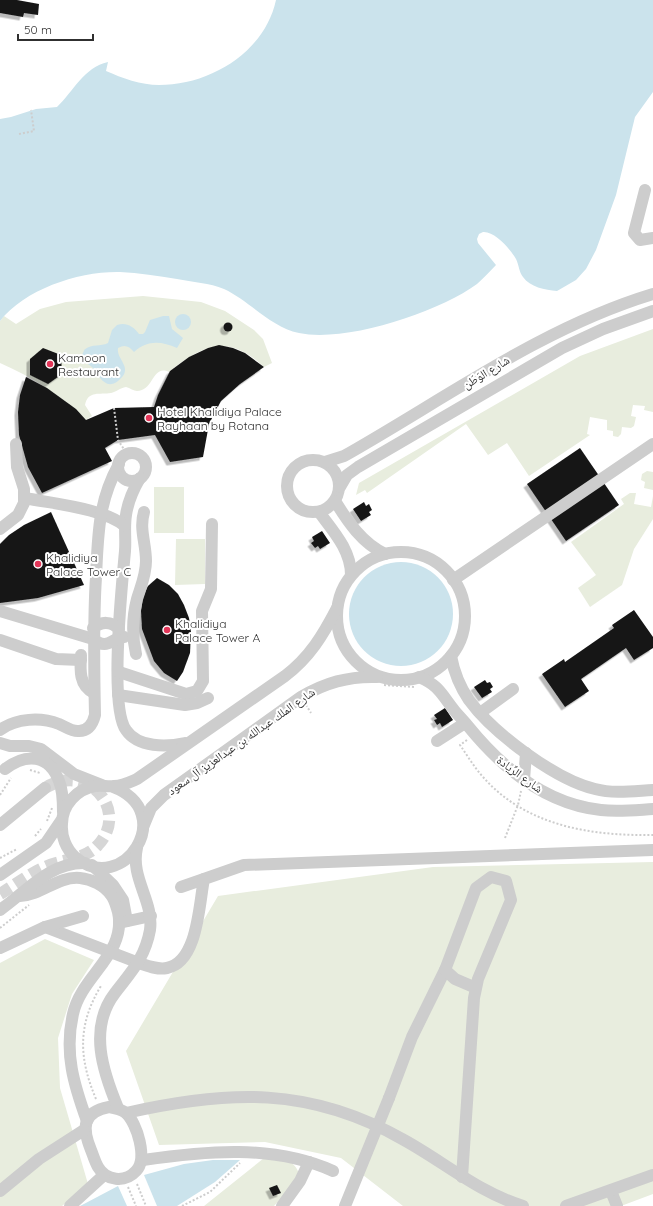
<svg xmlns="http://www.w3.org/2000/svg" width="653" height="1206" viewBox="0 0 653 1206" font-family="Quicksand,'Noto Naskh Arabic',sans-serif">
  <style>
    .green { fill: #e8edde }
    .water { fill: #cbe3ec }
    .building { fill: #171717; filter: url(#shadow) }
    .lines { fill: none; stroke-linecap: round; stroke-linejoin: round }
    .minor-tunnel { stroke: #d6d6d6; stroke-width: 12; stroke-dasharray: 12 6; stroke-linecap: butt }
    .path { stroke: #cdcdcd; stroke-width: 2; stroke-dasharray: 2 2; stroke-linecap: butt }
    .minor { stroke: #cdcdcd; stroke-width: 12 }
    .minor-bridge { stroke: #cdcdcd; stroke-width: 12 }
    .poi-dot { fill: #e33659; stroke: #fff; stroke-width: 1.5 }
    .labels { text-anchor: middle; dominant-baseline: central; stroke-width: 4; stroke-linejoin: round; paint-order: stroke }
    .poi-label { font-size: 12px; fill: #303030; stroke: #fff; text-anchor: start }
    .street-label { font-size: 12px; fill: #303030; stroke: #fff }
  </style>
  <defs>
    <filter id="shadow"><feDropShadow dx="-3.5" dy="3.5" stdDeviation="0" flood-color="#0004"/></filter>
  </defs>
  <rect width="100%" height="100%" fill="#fff"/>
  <g class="green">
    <path d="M143,296L201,302L225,311L254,330L263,339L272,363L264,367C229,334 203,344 169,372C152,364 154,391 137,391C134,391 130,388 126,387C120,388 116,392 111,393C100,395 88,390 85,405L92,416L86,420C61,395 32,377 0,363V321L4,316L16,324L40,309L66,302Z"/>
    <polygon points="653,329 653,412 644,410 645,406 633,405 631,416 636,417 634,426 631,428 622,427 621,434 618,437 613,436 613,431 607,430 607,420 590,417 587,434 590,435 529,476 507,443 488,455 466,424 367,493 365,490 356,495 359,483 580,356"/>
    <polygon points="647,471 653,472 653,490 644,488 645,482 641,480 642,474"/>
    <rect x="154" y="487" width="30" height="46"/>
    <polygon points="630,493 636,493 634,504 651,507 653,496 653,519 634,549 622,585 590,607 578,588 596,575 571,542 624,504 621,499"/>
    <polygon points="176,539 205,539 205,584 175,585"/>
    <polygon points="653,862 653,1194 621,1206 403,1206 341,1158 265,1142 159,1145 126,1051 218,896 433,867"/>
    <polygon points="45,939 94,960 72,994 58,1038 60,1088 88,1184 62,1206 0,1206 0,963"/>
    <path d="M264,1158C282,1161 295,1157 300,1177L274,1206H204Z"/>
  </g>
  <g class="water">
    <path d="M276,0H653V92L635,117L616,195L596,250L586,269L576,280L557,291C545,290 530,287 523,277C519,272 519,265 516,259C510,249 495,231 483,232L479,234L477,239L478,243L496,265C490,271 484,278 477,284C439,312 346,343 299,333C270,327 250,301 224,289C210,283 192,282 177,279C158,276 139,273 120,272C79,271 25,289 0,321V119L11,117L36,109L57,107C73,92 84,67 108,62L106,71C122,78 141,85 159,85C210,85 265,52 276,0Z"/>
    <circle cx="183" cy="322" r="8"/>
    <path d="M163,316H169L172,329L183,338L177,348C161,341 147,340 134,352C129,346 125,344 118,348C116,360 135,368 118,381C105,391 99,375 92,367C88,364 83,361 82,356C82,353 84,352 84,350C93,343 100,347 108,343L112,330L117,325C126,322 133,326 139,334H143L145,332L150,320Z"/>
    <circle cx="401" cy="614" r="52"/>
    <polygon points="213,1160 240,1160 215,1182 177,1206 157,1206 144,1175 184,1164"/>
    <polygon points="118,1186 127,1206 80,1206 82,1205"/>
  </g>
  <g class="building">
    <polygon points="0,0 17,0 39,4 38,15 24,13 23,17 0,13"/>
    <circle cx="228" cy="327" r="4.5"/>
    <polygon points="219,345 233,348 245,353 264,367 240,384 221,401 209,424 203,457 170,462 155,435 118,440 105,448 112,461 42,493 28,467 19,435 18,412 20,395 26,377 47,388 76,409 86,420 114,408 154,407 158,395 170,371 189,357 208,348"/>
    <polygon points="43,348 61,355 62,374 48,384 30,375 30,359"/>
    <polygon points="580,448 619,505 566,541 527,484"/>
    <polygon points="364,502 366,506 369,504 372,510 369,512 371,515 361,521 353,509"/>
    <polygon points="51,512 84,585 38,598 0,603 0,544 9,535 24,525"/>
    <polygon points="322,531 330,543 320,549 318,546 315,548 311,543 314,541 312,537"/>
    <polygon points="157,578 169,585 178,594 184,605 189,618 191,632 190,653 183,672 177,681 164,673 154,661 142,629 141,611 143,597 148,586"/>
    <polygon points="634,610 653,637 653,648 634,660 626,648 581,679 589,691 565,707 542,674 564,659 565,662 614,628 612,625"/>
    <polygon points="485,680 487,683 490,682 493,687 490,689 492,692 482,698 474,687"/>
    <polygon points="445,708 453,720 442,727 440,723 437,725 434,720 437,719 434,715"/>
    <polygon points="277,1185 281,1193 273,1196 269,1188"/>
  </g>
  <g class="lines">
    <path class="minor-tunnel" d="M0,894C15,885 29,874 45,867C62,859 85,860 98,845C130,811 88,761 45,788"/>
    <g class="path">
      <polyline points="19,134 34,131 31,110"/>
      <polyline points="114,408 118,440 127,454"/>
      <polyline points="384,685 414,687"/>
      <polyline points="306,705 311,713"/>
      <path d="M467,740L460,745C467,755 474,767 483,777C526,826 591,836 653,835"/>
      <polyline points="30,770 40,773"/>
      <polyline points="0,795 11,778"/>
      <polyline points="47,821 52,808"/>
      <polyline points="35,836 41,829"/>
      <polyline points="505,838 518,805 521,791"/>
      <polyline points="0,858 17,849"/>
      <polyline points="0,928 29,905"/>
      <path d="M96,1099C79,1059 77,1025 101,986"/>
      <polyline points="137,1184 146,1206"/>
      <polyline points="128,1187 136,1206"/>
      <polyline points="182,1206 210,1192 240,1163"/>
    </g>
    <g class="minor">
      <polyline points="645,190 634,233 640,240 653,238"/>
      <circle cx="132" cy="467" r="14"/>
      <circle cx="313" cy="486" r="26"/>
      <path d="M325,462L344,456C445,399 541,328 653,294"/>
      <path d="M140,478C133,490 128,501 126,515C124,527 126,539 125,551C122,584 109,707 126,730C138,748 167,747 185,743"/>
      <polyline points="340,487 347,475 358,467 562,348 603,329 653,311"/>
      <path d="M25,498C54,504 103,508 125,526"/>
      <path d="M335,501C348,522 362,543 385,554"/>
      <path d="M319,512C333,531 351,550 351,575"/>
      <polyline points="0,529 18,515 24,503 24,489 17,467 16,444"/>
      <circle cx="401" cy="616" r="64"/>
      <polyline points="453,580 653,444"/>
      <path d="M0,611L93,639C108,651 111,638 124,637"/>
      <path d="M93,628C102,621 111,621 119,629"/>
      <polyline points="0,640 56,659 81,660"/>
      <path d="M136,654C132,636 132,618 137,599C141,586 146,575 146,561C146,543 139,529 144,512"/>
      <path d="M81,655C80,670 79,686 94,693"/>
      <path d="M451,656C454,672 460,687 469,700C493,733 556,780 595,789C614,794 634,791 653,790"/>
      <polyline points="119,672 186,694 197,691 203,681 202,611 211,589 212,524"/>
      <path d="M419,677C440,686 441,694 454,710C458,715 463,720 468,726C502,768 546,804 601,810C618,812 636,810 653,809"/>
      <polyline points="118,695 185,705 197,703 208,698"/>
      <polyline points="480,713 513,689"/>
      <path d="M0,730C16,718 41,717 59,724C66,727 72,732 79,731C89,731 93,723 95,715C94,669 93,623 96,577C98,535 98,502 119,464"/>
      <polyline points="437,741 465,723"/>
      <polyline points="0,743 10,746 29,746 41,749 74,774 102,785"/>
      <path d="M5,769C26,753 49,754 59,781C63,790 63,802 63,812"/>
      <polyline points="524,780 526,753"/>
      <path d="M113,787C179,812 123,898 75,857C66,849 61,836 62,824C62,805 77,789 95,786C102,785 108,787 114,786C122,786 130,782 137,779L285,676C310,657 323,635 337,608"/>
      <polyline points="0,825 45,788"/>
      <path d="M144,825L151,808L164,795L301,697C325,683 348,676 377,677"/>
      <polyline points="92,865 113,885 123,900 127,921"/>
      <polyline points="0,875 46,843 61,821"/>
      <polyline points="181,887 204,879"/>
      <path d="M20,896C42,895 57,876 80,878C91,879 104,885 111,895C115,900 116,906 118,912C127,954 81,976 73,1014C64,1053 74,1085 87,1121"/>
      <path d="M0,910C27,891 50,862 85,863"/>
      <polyline points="119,923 151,916"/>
      <path d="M45,927L139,963C148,966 157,970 167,968C198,962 199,904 204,879L244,865L653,850"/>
      <polyline points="0,948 45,927 83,916"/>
      <polyline points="389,1098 412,1037 445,970"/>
      <path d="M109,1107C115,1108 121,1109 126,1113C137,1123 148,1159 136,1171C125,1183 106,1181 98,1167C95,1162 93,1155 91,1150C82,1128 82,1112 109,1107Z"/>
      <path d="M118,1108C103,1072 88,1028 115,993C131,972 145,958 150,930C154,901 130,878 137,848"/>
      <path d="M126,1113C228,1090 310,1086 404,1140C444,1162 478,1192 523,1206"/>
      <path d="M143,1160C206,1151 272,1144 333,1171"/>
      <polyline points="462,1177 474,998 478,979 511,900 506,881 491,877 476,888 445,970 455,979 476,988"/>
      <polyline points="0,1191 39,1159 84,1130"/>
      <polyline points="611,1191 617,1206"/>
      <polyline points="70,1206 104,1175"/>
      <polyline points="282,1206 300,1181 309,1162"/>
      <polyline points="566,1206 653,1175"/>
    </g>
    <polyline class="minor-bridge" points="345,1206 389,1098"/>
  </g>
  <g class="poi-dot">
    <circle cx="50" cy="364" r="4"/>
    <circle cx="149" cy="418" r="4"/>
    <circle cx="38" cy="564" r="4"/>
    <circle cx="167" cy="630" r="4"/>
  </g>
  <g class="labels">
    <g class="poi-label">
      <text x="58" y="357">Kamoon<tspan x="58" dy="14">Restaurant</tspan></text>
      <text x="157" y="411">Hotel Khalidiya Palace<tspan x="157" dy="14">Rayhaan by Rotana</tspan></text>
      <text x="46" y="557">Khalidiya<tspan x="46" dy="14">Palace Tower C</tspan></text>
      <text x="175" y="623">Khalidiya<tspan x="175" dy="14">Palace Tower A</tspan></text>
    </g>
    <g class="street-label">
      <text transform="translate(486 372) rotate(-31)">شارع الوَطَن</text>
      <text transform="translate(241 741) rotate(-35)">شارع الملك عبدالله بن عبدالعزيز آل سعود</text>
      <text transform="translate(520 774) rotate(36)">شارع الرِّيادة</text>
    </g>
  </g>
  <path d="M18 34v6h75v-6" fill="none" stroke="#303030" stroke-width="2"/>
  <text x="24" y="34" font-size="12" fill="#303030" stroke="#ffffff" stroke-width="3" paint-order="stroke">50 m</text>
</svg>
